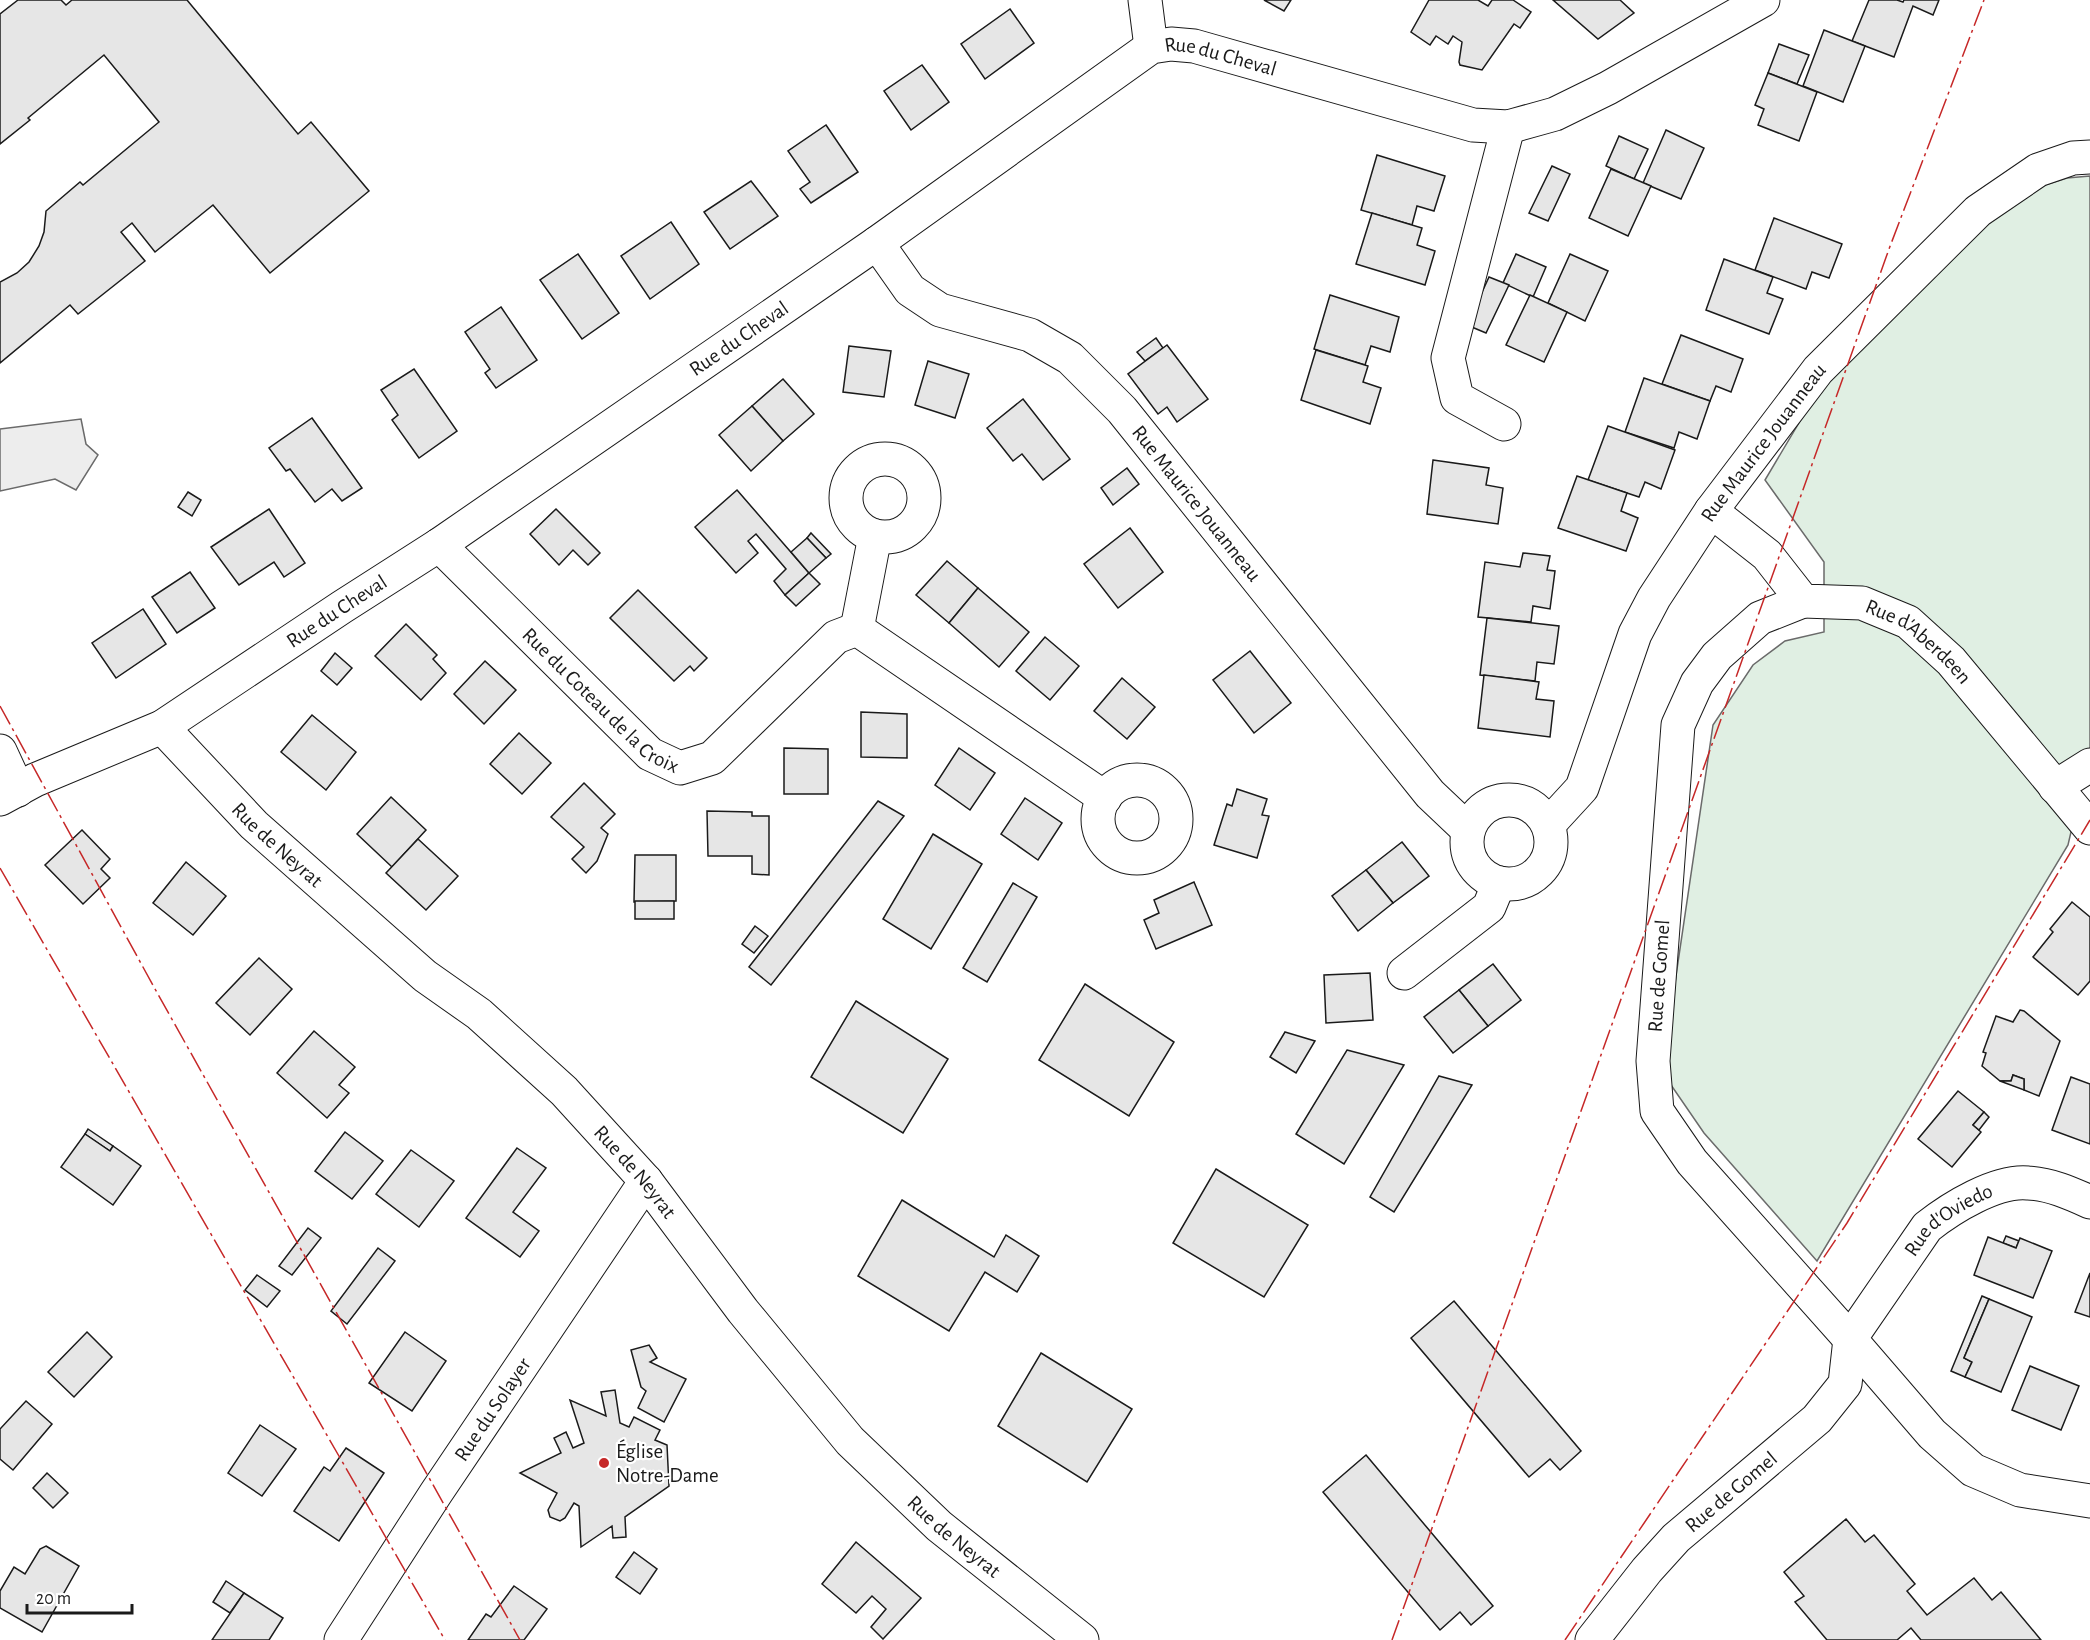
<svg xmlns="http://www.w3.org/2000/svg" width="2090" height="1640" viewBox="0 0 2090 1640" font-family="'Alegreya Sans',sans-serif">
  <style>
    .green { fill: #e0efe3; stroke: #6a6a6a; stroke-width: 1.5 }
    .parking { fill: #ededed; stroke: #6a6a6a; stroke-width: 1.5 }
    .building { fill: #e6e6e6; stroke: #1a1a1a; stroke-width: 1.5 }
    .lines { fill: none; stroke-linecap: round; stroke-linejoin: round }
    .minor-casing { stroke: #1a1a1a; stroke-width: 35 }
    .minor { stroke: #fff; stroke-width: 33 }
    .power { stroke: #c62828; stroke-width: 1.5; stroke-dasharray: 21 4.5 3 4.5; stroke-linecap: butt }
    .poi-dot { fill: #c62828; stroke: #fff; stroke-width: 2 }
    .labels { text-anchor: middle; dominant-baseline: central; stroke-width: 4.5; stroke-linejoin: round; paint-order: stroke }
    .street-label { font-size: 21px; fill: #1a1a1a; stroke: #fff }
    .poi-label { font-size: 21px; fill: #1a1a1a; stroke: #fff; text-anchor: start }
  </style>
  <rect width="100%" height="100%" fill="#fff"/>
  <polygon class="green" points="2090,176 2090,750 2068,845 1817,1261 1704,1133 1671,1085 1667,1037 1713,725 1753,665 1785,641 1824,632 1824,562 1765,480 1825,379 1977,228 2033,189 2067,178"/>
  <polygon class="parking" points="81,419 86,444 98,455 76,490 55,479 0,491 0,429"/>
  <g class="building">
    <polygon points="18,0 61,0 66,5 72,0 187,0 298,134 311,122 369,191 270,273 213,205 155,252 132,223 121,232 145,261 78,314 70,305 0,363 0,282 17,273 29,262 39,246 44,232 46,211 80,182 83,185 159,122 104,55 28,118 30,120 0,144 0,14"/>
    <polygon points="1264,0 1291,0 1284,11"/>
    <polygon points="1429,0 1478,0 1488,6 1492,0 1513,0 1531,12 1520,28 1514,24 1482,70 1460,65 1459,62 1462,42 1453,36 1448,44 1436,36 1430,45 1411,32"/>
    <polygon points="1553,0 1620,0 1634,13 1598,39"/>
    <polygon points="1869,0 1897,0 1903,2 1904,0 1939,0 1933,15 1913,6 1894,57 1852,41"/>
    <polygon points="1010,9 1034,43 985,79 961,44"/>
    <polygon points="1824,30 1865,46 1843,102 1803,86"/>
    <polygon points="1779,44 1809,55 1797,84 1768,73"/>
    <polygon points="922,65 949,102 911,130 884,91"/>
    <polygon points="1768,73 1817,92 1799,141 1758,125 1764,109 1755,105"/>
    <polygon points="826,125 858,172 811,203 800,189 810,182 788,151"/>
    <polygon points="1666,130 1704,148 1681,199 1643,183"/>
    <polygon points="1619,136 1648,149 1634,179 1606,166"/>
    <polygon points="1377,155 1445,176 1434,211 1417,206 1412,225 1361,210"/>
    <polygon points="1552,166 1570,174 1548,221 1529,213"/>
    <polygon points="1611,169 1651,186 1628,236 1589,218"/>
    <polygon points="751,181 778,216 730,249 704,212"/>
    <polygon points="1372,213 1422,228 1417,245 1435,251 1425,285 1356,264"/>
    <polygon points="1774,218 1842,244 1829,278 1812,272 1806,289 1755,270"/>
    <polygon points="671,222 699,264 650,299 621,256"/>
    <polygon points="578,254 619,313 582,339 540,280"/>
    <polygon points="1516,254 1546,267 1533,297 1503,283"/>
    <polygon points="1570,254 1608,271 1585,321 1548,303"/>
    <polygon points="1724,259 1773,277 1767,293 1783,299 1769,334 1706,310"/>
    <polygon points="1489,277 1509,285 1486,333 1467,325"/>
    <polygon points="1330,295 1399,317 1390,352 1371,346 1365,365 1314,349"/>
    <polygon points="1530,295 1567,312 1544,362 1506,345"/>
    <polygon points="501,307 537,360 496,388 485,373 490,369 465,332"/>
    <polygon points="1681,335 1743,359 1731,392 1716,386 1710,401 1662,384"/>
    <polygon points="1156,338 1163,348 1145,361 1137,352"/>
    <polygon points="1167,345 1208,399 1177,422 1167,407 1158,414 1128,374"/>
    <polygon points="849,346 891,351 884,397 843,392"/>
    <polygon points="1316,350 1368,366 1363,382 1381,388 1370,424 1301,400"/>
    <polygon points="928,361 969,374 955,418 915,405"/>
    <polygon points="414,369 457,431 419,458 392,420 398,415 381,390"/>
    <polygon points="1644,378 1710,401 1697,439 1679,432 1674,448 1625,432"/>
    <polygon points="783,379 814,414 783,441 752,406"/>
    <polygon points="1023,399 1070,459 1043,480 1022,454 1013,461 987,428"/>
    <polygon points="752,406 783,441 751,471 719,435"/>
    <polygon points="312,418 362,488 342,501 332,489 315,502 290,469 286,471 269,448"/>
    <polygon points="1608,426 1675,450 1661,489 1645,482 1639,497 1588,480"/>
    <polygon points="1433,460 1489,468 1486,485 1503,488 1498,524 1427,514"/>
    <polygon points="1127,468 1139,484 1113,505 1101,488"/>
    <polygon points="1577,476 1627,493 1621,511 1638,518 1626,551 1558,528"/>
    <polygon points="737,490 809,573 785,595 774,581 786,569 756,534 748,541 758,553 736,573 695,527"/>
    <polygon points="188,492 201,500 192,516 178,507"/>
    <polygon points="269,509 305,563 284,577 274,562 239,585 211,547"/>
    <polygon points="556,509 600,553 588,565 573,550 559,565 530,534"/>
    <polygon points="1130,528 1163,572 1118,608 1084,564"/>
    <polygon points="811,533 831,554 826,558 807,538"/>
    <polygon points="807,538 826,558 809,573 791,552"/>
    <polygon points="1523,553 1550,556 1547,570 1555,571 1550,609 1533,606 1531,622 1478,617 1485,562 1520,567"/>
    <polygon points="947,561 978,588 949,623 916,595"/>
    <polygon points="190,572 215,608 177,633 152,597"/>
    <polygon points="809,573 820,584 796,606 785,595"/>
    <polygon points="978,588 1029,632 999,667 949,623"/>
    <polygon points="638,590 707,658 694,671 690,666 674,681 610,618"/>
    <polygon points="143,609 166,644 116,678 92,643"/>
    <polygon points="1487,618 1559,626 1554,664 1537,662 1535,681 1480,675"/>
    <polygon points="406,624 437,655 433,659 446,673 421,700 375,656"/>
    <polygon points="1045,637 1079,666 1050,700 1016,671"/>
    <polygon points="1250,651 1291,703 1254,733 1213,680"/>
    <polygon points="335,653 352,668 337,685 321,671"/>
    <polygon points="485,661 516,690 484,724 454,694"/>
    <polygon points="1484,675 1539,682 1536,699 1554,701 1550,737 1478,728"/>
    <polygon points="1122,678 1155,707 1127,739 1094,711"/>
    <polygon points="861,712 907,714 907,758 861,757"/>
    <polygon points="312,715 356,752 326,790 281,752"/>
    <polygon points="519,733 551,763 522,794 490,764"/>
    <polygon points="784,748 828,749 828,794 784,794"/>
    <polygon points="959,748 995,773 970,810 935,785"/>
    <polygon points="584,783 615,814 601,828 608,834 597,861 586,873 572,859 584,847 551,817"/>
    <polygon points="1237,789 1267,799 1262,815 1269,816 1257,858 1214,845 1227,804 1232,806"/>
    <polygon points="391,797 426,830 392,867 357,834"/>
    <polygon points="1025,798 1062,823 1038,860 1001,834"/>
    <polygon points="878,801 904,816 771,985 749,967"/>
    <polygon points="707,811 752,812 752,816 769,816 769,875 752,874 752,856 708,856"/>
    <polygon points="82,830 110,859 101,869 110,878 83,904 45,865"/>
    <polygon points="933,834 982,864 931,949 883,919"/>
    <polygon points="418,839 458,876 426,910 386,873"/>
    <polygon points="1402,842 1429,876 1393,903 1366,870"/>
    <polygon points="635,855 676,855 676,901 634,902"/>
    <polygon points="186,862 226,896 193,935 153,903"/>
    <polygon points="1366,870 1393,903 1358,931 1332,896"/>
    <polygon points="1194,882 1212,925 1156,949 1144,920 1159,913 1154,900"/>
    <polygon points="1013,883 1037,897 987,982 963,968"/>
    <rect x="635" y="901" width="39" height="18"/>
    <polygon points="2072,902 2090,917 2090,981 2078,995 2033,957 2053,932 2050,929"/>
    <polygon points="755,926 768,936 754,953 742,944"/>
    <polygon points="259,958 292,989 250,1035 216,1003"/>
    <polygon points="1493,964 1521,1000 1488,1026 1459,990"/>
    <polygon points="1370,973 1373,1020 1326,1023 1324,975"/>
    <polygon points="1085,984 1174,1042 1129,1116 1039,1060"/>
    <polygon points="1459,990 1488,1026 1453,1053 1424,1017"/>
    <polygon points="856,1001 948,1059 903,1133 811,1077"/>
    <polygon points="2020,1010 2024,1011 2060,1041 2039,1096 2024,1090 2024,1079 2013,1075 2011,1081 2000,1081 1982,1066 1986,1053 1983,1052 1996,1016 2013,1022"/>
    <polygon points="314,1031 355,1067 339,1085 349,1093 327,1118 277,1073"/>
    <polygon points="1285,1032 1315,1041 1296,1073 1270,1057"/>
    <polygon points="1347,1050 1404,1065 1344,1164 1296,1134"/>
    <polygon points="2013,1075 2024,1079 2024,1090 2000,1081 2011,1081"/>
    <polygon points="1439,1076 1472,1085 1394,1212 1370,1197"/>
    <polygon points="2071,1077 2090,1084 2090,1144 2052,1130"/>
    <polygon points="1958,1091 1984,1112 1973,1125 1981,1132 1952,1167 1918,1139"/>
    <polygon points="1984,1112 1989,1117 1979,1130 1973,1125"/>
    <polygon points="88,1129 113,1146 110,1151 85,1134"/>
    <polygon points="345,1132 383,1161 352,1199 315,1171"/>
    <polygon points="85,1134 110,1151 113,1146 141,1166 113,1205 61,1167"/>
    <polygon points="517,1148 546,1168 513,1212 539,1231 520,1257 466,1218"/>
    <polygon points="411,1150 454,1181 419,1227 376,1194"/>
    <polygon points="1216,1169 1308,1225 1264,1297 1173,1243"/>
    <polygon points="902,1200 994,1257 1006,1235 1039,1256 1017,1292 985,1272 949,1331 858,1276"/>
    <polygon points="308,1228 321,1238 292,1275 279,1266"/>
    <polygon points="2006,1236 2019,1241 2016,1248 2003,1243"/>
    <polygon points="1988,1237 2016,1248 2020,1238 2052,1251 2033,1298 1974,1275"/>
    <polygon points="378,1248 395,1261 347,1324 331,1311"/>
    <polygon points="2090,1273 2090,1317 2075,1312"/>
    <polygon points="257,1275 280,1291 267,1307 245,1290"/>
    <polygon points="1982,1296 1989,1299 1964,1358 1972,1362 1965,1377 1951,1371"/>
    <polygon points="1989,1299 2032,1317 2001,1392 1965,1377 1972,1362 1964,1358"/>
    <polygon points="1454,1301 1581,1451 1560,1470 1550,1459 1529,1477 1411,1338"/>
    <polygon points="87,1332 112,1357 74,1397 48,1372"/>
    <polygon points="405,1332 446,1361 412,1411 369,1383"/>
    <polygon points="649,1345 657,1358 650,1362 686,1379 664,1422 638,1408 646,1391 641,1387 631,1350"/>
    <polygon points="1041,1353 1132,1409 1087,1482 998,1426"/>
    <polygon points="2030,1366 2079,1386 2061,1430 2012,1410"/>
    <polygon points="615,1390 620,1423 629,1427 634,1417 660,1430 655,1440 667,1445 669,1486 625,1517 626,1537 613,1538 612,1526 581,1547 579,1506 574,1503 565,1518 560,1521 550,1517 548,1510 557,1493 520,1473 561,1453 554,1438 566,1432 573,1448 584,1443 570,1400 606,1416 601,1392"/>
    <polygon points="26,1401 52,1424 13,1470 0,1459 0,1429"/>
    <polygon points="260,1425 296,1449 262,1496 228,1473"/>
    <polygon points="346,1448 384,1473 339,1541 294,1511 324,1467 330,1471"/>
    <polygon points="1366,1455 1493,1606 1471,1625 1460,1612 1440,1630 1323,1492"/>
    <polygon points="47,1473 68,1493 53,1508 33,1488"/>
    <polygon points="1846,1519 1865,1542 1874,1535 1915,1584 1907,1591 1927,1615 1974,1578 1992,1600 2001,1592 2041,1640 1921,1640 1911,1628 1897,1640 1827,1640 1795,1602 1804,1596 1784,1572"/>
    <polygon points="856,1542 921,1598 883,1639 871,1627 886,1609 872,1596 856,1613 822,1584"/>
    <polygon points="46,1546 79,1566 42,1632 0,1608 0,1591 14,1567 25,1574 40,1549"/>
    <polygon points="634,1552 657,1569 640,1594 616,1577"/>
    <polygon points="226,1581 244,1593 230,1613 213,1602"/>
    <polygon points="514,1586 547,1609 524,1640 468,1640 486,1614 491,1617"/>
    <polygon points="244,1593 283,1618 269,1640 212,1640"/>
  </g>
  <g class="lines">
    <defs>
      <g id="minor">
        <polyline points="1145,0 1151,47"/>
        <path id="s1" d="M877,243L910,290L940,310L1030,335L1070,358L1122,410L1430,794L1468,830"/>
        <polyline points="1504,424 1457,398 1448,358 1508,127"/>
        <circle cx="885" cy="498" r="39"/>
        <path id="s2" d="M1711,511L1767,555L1803,601L1862,603L1908,622L1951,661L2090,828"/>
        <path id="s3" d="M439,545L650,754L680,768L712,758L836,637L857,629L1105,798"/>
        <polyline points="1803,601 1760,618 1717,656 1697,683 1678,725 1653,1061 1657,1111 1692,1162 1850,1339 1932,1434 1973,1470 2020,1490 2090,1501"/>
        <polyline points="857,629 875,536"/>
        <path id="s4" d="M162,727L254,825L425,976L479,1014L564,1091L646,1181L743,1311L850,1441L939,1526L1082,1640"/>
        <polyline points="0,751 18,790"/>
        <circle cx="1137" cy="819" r="39"/>
        <polyline points="2055,787 2090,765"/>
        <path id="s5" d="M0,799L35,780L162,727L342,607L439,545L877,243L1151,47L1171,44L1194,46L1473,125L1508,127L1555,114L1608,88L1763,0"/>
        <circle cx="1509" cy="842" r="42"/>
        <path id="s6" d="M1548,825L1582,788L1635,634L1654,598L1711,511L1818,370L1978,211L2038,170L2073,158L2090,157"/>
        <polyline points="1404,973 1489,907 1499,883"/>
        <path id="s7" d="M341,1640L436,1493L646,1181"/>
        <path id="s8" d="M1592,1640L1647,1570L1676,1538L1817,1419L1845,1384L1850,1339L1927,1227C1951,1208 1996,1180 2028,1183C2050,1184 2070,1193 2090,1202"/>
      </g>
    </defs>
    <use href="#minor" class="minor-casing"/>
    <use href="#minor" class="minor"/>
    <g class="power">
      <polyline points="0,706 155,989 520,1640"/>
      <polyline points="0,868 445,1640"/>
      <polyline points="1392,1640 1889,249 1984,0"/>
      <polyline points="1565,1640 1847,1223 2090,820"/>
    </g>
  </g>
  <circle class="poi-dot" cx="604" cy="1463" r="6"/>
  <g class="labels">
    <g class="street-label">
      <text stroke="none"><textPath href="#s5" startOffset="1449">Rue du Cheval</textPath></text>
      <text stroke="none"><textPath href="#s5" startOffset="873">Rue du Cheval</textPath></text>
      <text stroke="none"><textPath href="#s6" startOffset="444">Rue Maurice Jouanneau</textPath></text>
      <text stroke="none"><textPath href="#s1" startOffset="426">Rue Maurice Jouanneau</textPath></text>
      <text stroke="none"><textPath href="#s5" startOffset="387">Rue du Cheval</textPath></text>
      <text stroke="none"><textPath href="#s2" startOffset="258">Rue d'Aberdeen</textPath></text>
      <text stroke="none"><textPath href="#s3" startOffset="225">Rue du Coteau de la Croix</textPath></text>
      <text stroke="none"><textPath href="#s4" startOffset="165">Rue de Neyrat</textPath></text>
      <text transform="translate(1659 976) rotate(-86)">Rue de Gomel</text>
      <text stroke="none"><textPath href="#s4" startOffset="651">Rue de Neyrat</textPath></text>
      <text stroke="none"><textPath href="#s8" startOffset="564">Rue d'Oviedo</textPath></text>
      <text stroke="none"><textPath href="#s7" startOffset="276">Rue du Solayer</textPath></text>
      <text stroke="none"><textPath href="#s8" startOffset="204">Rue de Gomel</textPath></text>
      <text stroke="none"><textPath href="#s4" startOffset="1137">Rue de Neyrat</textPath></text>
    </g>
    <g class="poi-label">
      <text x="616" y="1451">Église<tspan x="616" dy="24">Notre-Dame</tspan></text>
    </g>
  </g>
  <path d="M27 1604v9h105v-9" fill="none" stroke="#1a1a1a" stroke-width="3"/>
  <text x="36" y="1604" font-size="18" fill="#1a1a1a" stroke="#ffffff" stroke-width="4.5" paint-order="stroke">20 m</text>
</svg>
